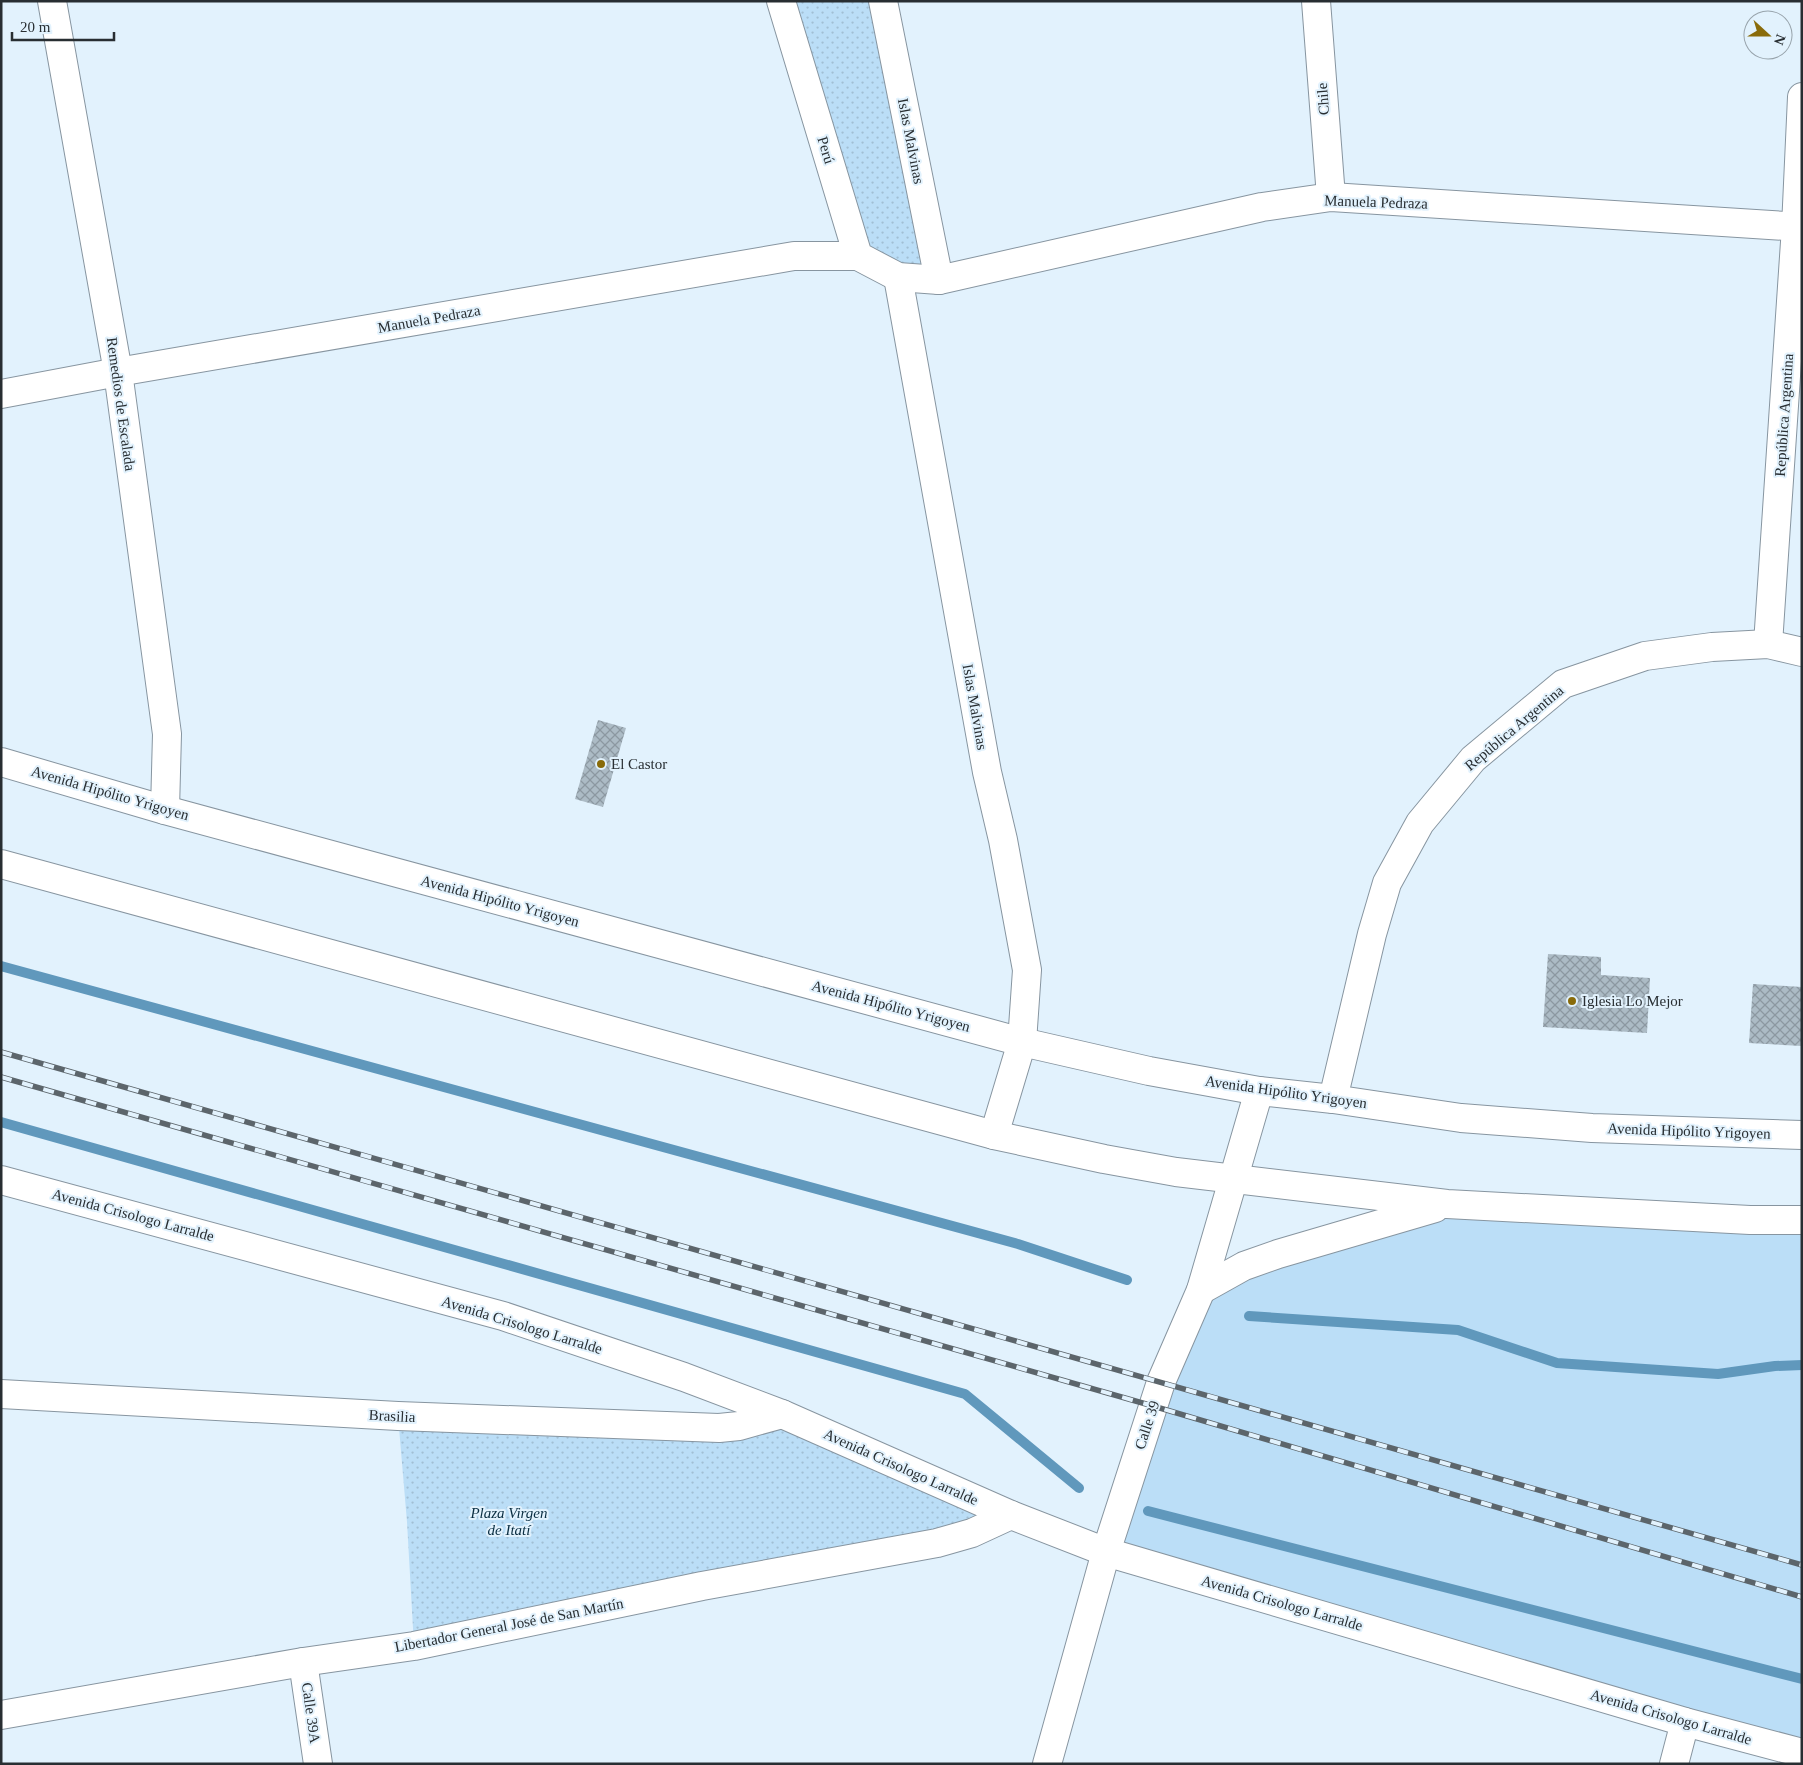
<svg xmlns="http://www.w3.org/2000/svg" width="1803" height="1765" viewBox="0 0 1803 1765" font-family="Georgia,serif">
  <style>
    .green { fill: #bbdef7 }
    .park { fill: url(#park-dots) }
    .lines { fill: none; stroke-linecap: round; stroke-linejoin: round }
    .stream { stroke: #6098bc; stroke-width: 10 }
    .building { fill: url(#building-cross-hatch) }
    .minor-casing { stroke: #8795a0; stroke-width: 30 }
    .tertiary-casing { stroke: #8795a0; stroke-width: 30 }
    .primary-casing { stroke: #8795a0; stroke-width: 30 }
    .minor { stroke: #fff; stroke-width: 28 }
    .tertiary { stroke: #fff; stroke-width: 28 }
    .primary { stroke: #fff; stroke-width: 28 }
    .rail-casing { stroke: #5c656b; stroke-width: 5.5 }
    .rail { stroke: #e2f2fd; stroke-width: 4; stroke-dasharray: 11; stroke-linecap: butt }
    .poi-dot { fill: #896b0a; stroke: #e2f2fd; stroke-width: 2 }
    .labels { text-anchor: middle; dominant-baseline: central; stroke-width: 4; stroke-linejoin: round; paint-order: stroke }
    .street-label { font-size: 15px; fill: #282e32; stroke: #e2f2fd }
    .poi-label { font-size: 15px; fill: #282e32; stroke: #e2f2fd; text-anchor: start }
    .park-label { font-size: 15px; font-style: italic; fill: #092d41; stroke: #e2f2fd }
  </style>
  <defs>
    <pattern id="park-dots" width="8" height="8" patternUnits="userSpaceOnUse" patternTransform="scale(1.25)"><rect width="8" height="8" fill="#bbdef7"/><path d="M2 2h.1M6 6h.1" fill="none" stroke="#a1bfd4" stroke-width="1.8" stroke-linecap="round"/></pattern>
    <pattern id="building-cross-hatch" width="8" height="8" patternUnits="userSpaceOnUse" patternTransform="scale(1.25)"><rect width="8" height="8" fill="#acbbc5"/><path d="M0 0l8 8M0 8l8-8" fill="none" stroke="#8c98a1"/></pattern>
  </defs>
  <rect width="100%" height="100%" fill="#e2f2fd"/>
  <polygon class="green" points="1447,1204 1802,1220 1802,1752 1106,1552 1201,1290"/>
  <g class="park">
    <polygon points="781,1 883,1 939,280 858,256"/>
    <polygon points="782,1414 1011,1515 414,1646 407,1522 398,1416"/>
  </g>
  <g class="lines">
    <g class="stream">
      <polyline points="1,966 1018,1244 1127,1280"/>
      <polyline points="1,1122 965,1394 1079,1488"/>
      <polyline points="1249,1316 1458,1330 1557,1363 1718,1374 1775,1366 1802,1365"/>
      <polyline points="1148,1511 1802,1679"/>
    </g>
  </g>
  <g class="building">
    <polygon points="598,720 626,728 603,807 575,799"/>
    <polygon points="1548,954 1601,957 1601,975 1650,978 1647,1033 1543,1027"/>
    <polygon points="1753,984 1802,987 1802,1046 1749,1043"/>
  </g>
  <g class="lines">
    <defs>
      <g id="minor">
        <polyline points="52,1 118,372 167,734 165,810"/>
        <polyline points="781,1 858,256 898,277 939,280 1262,207 1331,197 1802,227"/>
        <polyline points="883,1 939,280"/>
        <polyline points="1316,1 1331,197"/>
        <polyline points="898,277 987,772 1003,840 1027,970 1022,1042 994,1135"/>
        <polyline points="1,394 118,372 794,256 858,256"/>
        <polyline points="1768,644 1796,227 1802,97"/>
        <polyline points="1333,1099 1372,934 1387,883 1420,823 1473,759 1563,684 1645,656 1712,647 1768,644 1802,652"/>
        <polyline points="1,1180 503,1316 684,1377 782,1414 1011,1515 1106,1552 1685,1722 1802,1753"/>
        <polyline points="1,1394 398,1416 719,1428 739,1426 782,1414"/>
        <polyline points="303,1662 318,1764"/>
        <polyline points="1,1715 303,1662 414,1646 702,1586 937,1543 972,1533 1011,1515"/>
        <polyline points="1674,1764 1685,1722"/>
      </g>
      <polyline id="tertiary" points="1047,1764 1106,1552 1161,1382 1201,1290 1259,1091"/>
      <g id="primary">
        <polyline points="1,762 165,810 1022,1042 1149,1071 1259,1091 1333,1099 1461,1118 1592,1128 1802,1135"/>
        <polyline points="1,864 994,1135 1104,1159 1176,1172 1447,1204 1750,1220 1802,1220"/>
        <polyline points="1201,1290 1244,1266 1278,1254 1435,1208"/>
      </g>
    </defs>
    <use href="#minor" class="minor-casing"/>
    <use href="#tertiary" class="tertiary-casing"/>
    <use href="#primary" class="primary-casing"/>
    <use href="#minor" class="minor"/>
    <use href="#tertiary" class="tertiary"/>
    <use href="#primary" class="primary"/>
    <defs>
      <g id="rail">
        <polyline points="1,1052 1802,1565"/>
        <polyline points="1,1077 1153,1406 1802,1597"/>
      </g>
    </defs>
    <use href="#rail" class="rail-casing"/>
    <use href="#rail" class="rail"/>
  </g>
  <g class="poi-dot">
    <circle cx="601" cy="764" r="5"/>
    <circle cx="1572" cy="1001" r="5"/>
  </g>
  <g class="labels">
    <g class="street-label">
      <text transform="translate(1323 99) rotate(-94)">Chile</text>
      <text transform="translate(911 141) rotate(79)">Islas Malvinas</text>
      <text transform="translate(826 150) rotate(73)">Perú</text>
      <text transform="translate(1376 202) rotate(2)">Manuela Pedraza</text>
      <text transform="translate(429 319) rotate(-10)">Manuela Pedraza</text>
      <text transform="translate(121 404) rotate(82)">Remedios de Escalada</text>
      <text transform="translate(1784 415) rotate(-86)">República Argentina</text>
      <text transform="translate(975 707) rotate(80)">Islas Malvinas</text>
      <text transform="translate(1514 728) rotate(-40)">República Argentina</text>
      <text transform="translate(110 793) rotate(16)">Avenida Hipólito Yrigoyen</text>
      <text transform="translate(500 901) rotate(15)">Avenida Hipólito Yrigoyen</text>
      <text transform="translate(891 1006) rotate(15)">Avenida Hipólito Yrigoyen</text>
      <text transform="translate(1286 1092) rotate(8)">Avenida Hipólito Yrigoyen</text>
      <text transform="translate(1689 1131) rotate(2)">Avenida Hipólito Yrigoyen</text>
      <text transform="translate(133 1215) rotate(15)">Avenida Crisologo Larralde</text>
      <text transform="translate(522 1325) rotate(17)">Avenida Crisologo Larralde</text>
      <text transform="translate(392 1416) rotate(3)">Brasilia</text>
      <text transform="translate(1147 1425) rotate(-72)">Calle 39</text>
      <text transform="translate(901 1467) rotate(24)">Avenida Crisologo Larralde</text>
      <text transform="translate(1282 1603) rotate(16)">Avenida Crisologo Larralde</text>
      <text transform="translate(509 1625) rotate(-11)">Libertador General José de San Martín</text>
      <text transform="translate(311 1713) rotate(82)">Calle 39A</text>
      <text transform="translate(1671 1717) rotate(16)">Avenida Crisologo Larralde</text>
    </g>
    <g class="poi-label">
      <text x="611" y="764">El Castor</text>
      <text x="1582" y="1001">Iglesia Lo Mejor</text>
    </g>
    <g class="park-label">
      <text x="509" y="1513">Plaza Virgen<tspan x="509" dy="17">de Itatí</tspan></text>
    </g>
  </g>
  <rect width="1803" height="1765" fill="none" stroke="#282e32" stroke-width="5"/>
  <g transform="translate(1768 35) rotate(111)"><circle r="24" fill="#e2f2fd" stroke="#98a4ac"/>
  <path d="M0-4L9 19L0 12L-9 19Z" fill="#896b0a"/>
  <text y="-8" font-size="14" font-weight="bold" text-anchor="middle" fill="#282e32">N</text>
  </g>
  <path d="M12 32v8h102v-8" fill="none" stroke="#282e32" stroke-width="2.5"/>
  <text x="20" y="32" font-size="15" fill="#282e32" stroke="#e2f2fd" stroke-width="4" paint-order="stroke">20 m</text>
</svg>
